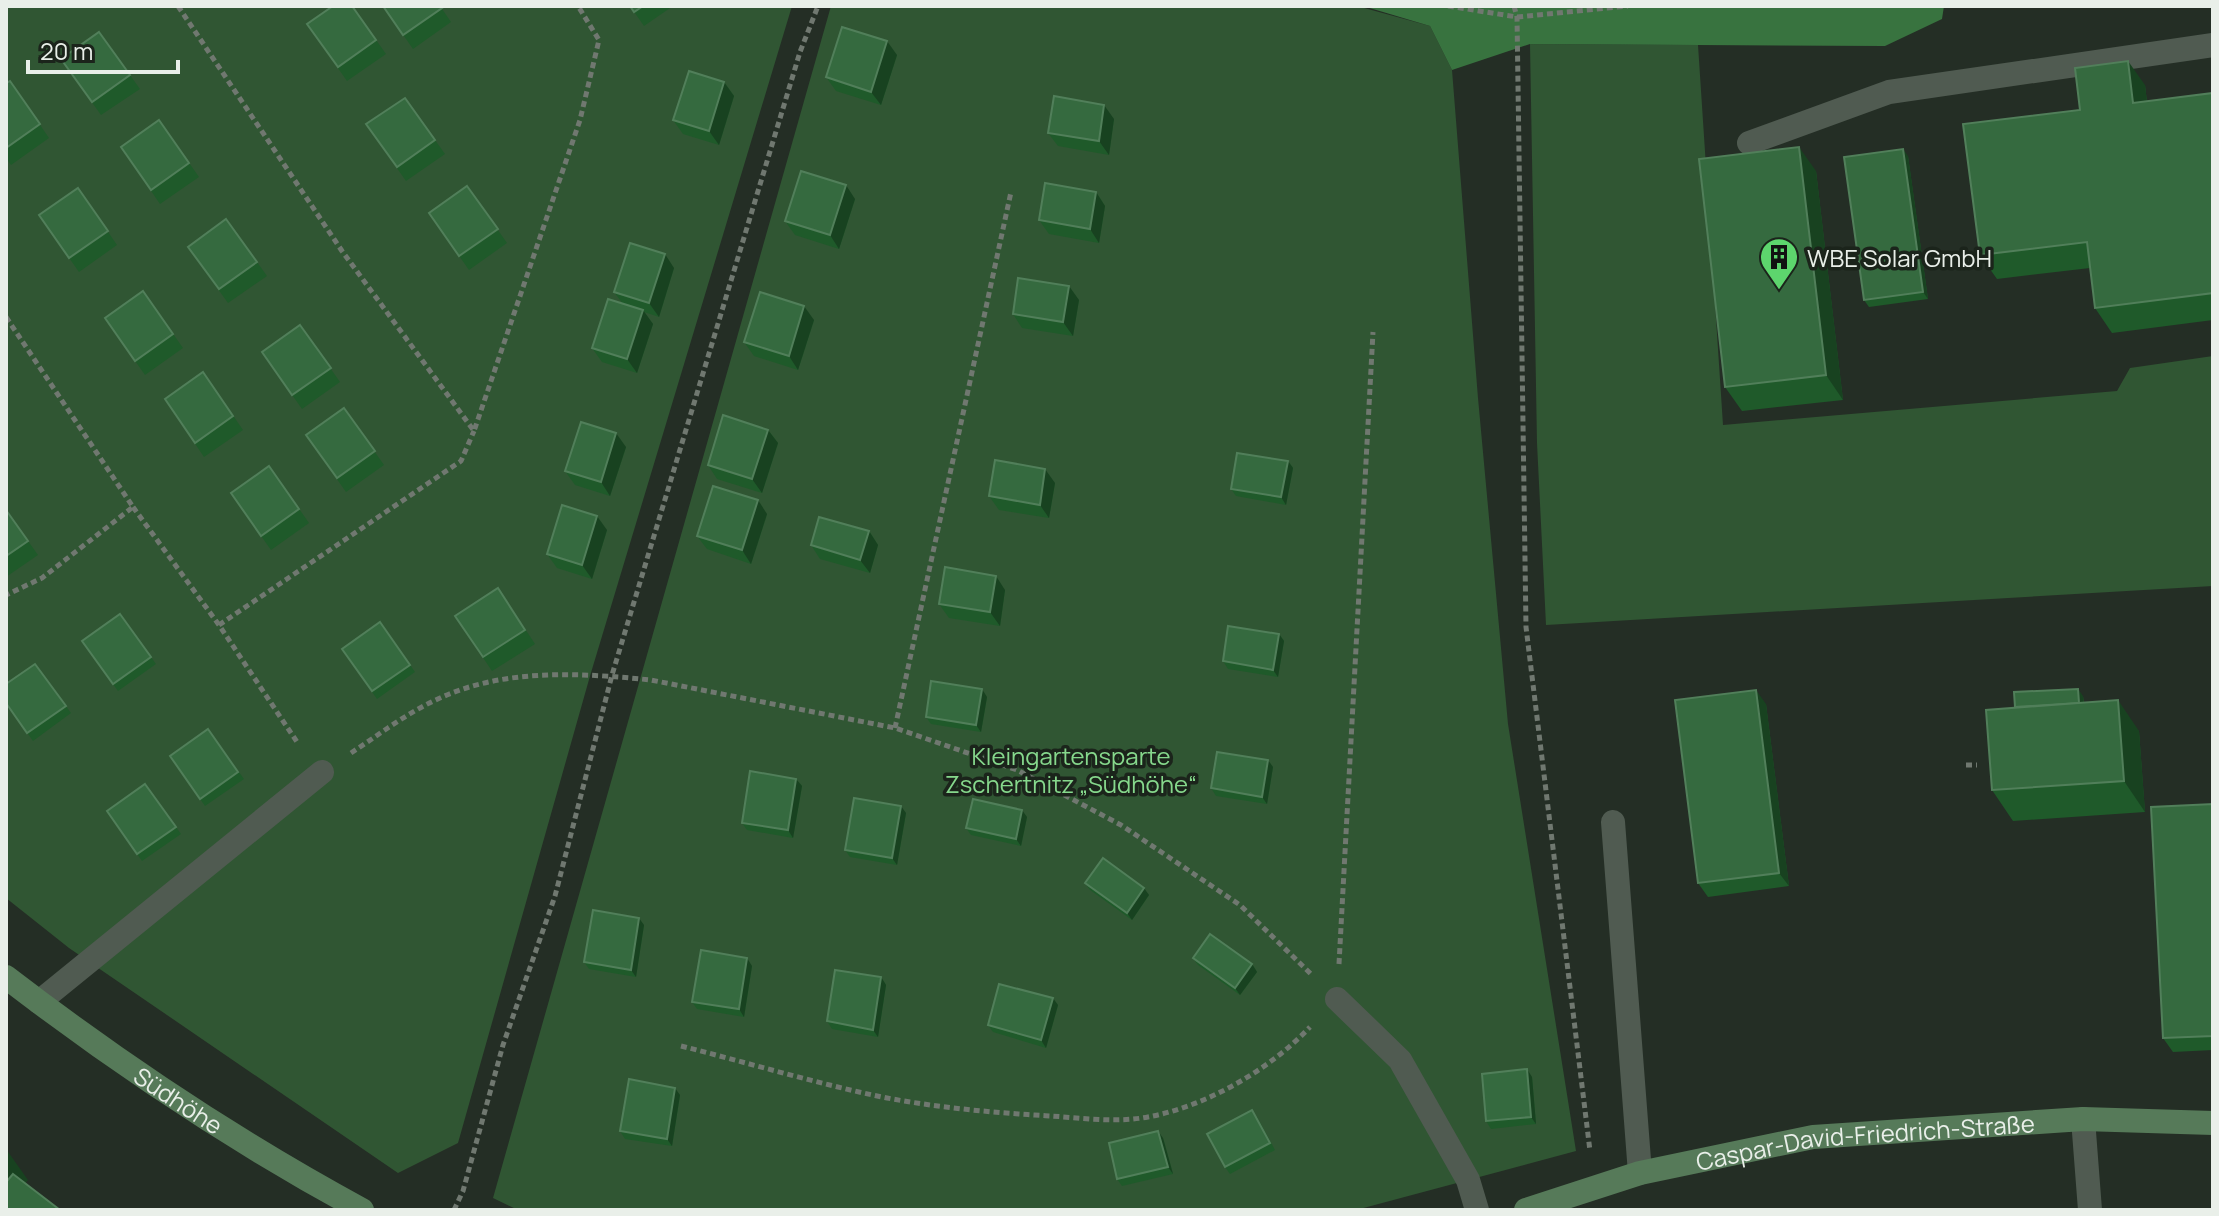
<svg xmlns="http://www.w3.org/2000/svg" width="2219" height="1216" viewBox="0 0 2219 1216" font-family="Manrope,sans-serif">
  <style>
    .green { fill: #305633 }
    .forest { fill: #38733f }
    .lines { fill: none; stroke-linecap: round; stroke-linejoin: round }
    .path { stroke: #707870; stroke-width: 5; stroke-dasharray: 6 4; stroke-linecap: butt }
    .lane { stroke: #505b51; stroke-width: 24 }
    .secondary { stroke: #567a59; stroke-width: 24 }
    .wall { fill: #1f5a2a }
    .shaded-wall { fill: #184220 }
    .building { fill: #356a3f; stroke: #517f5a; stroke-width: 2 }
    .labels { text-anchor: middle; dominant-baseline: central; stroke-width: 7; stroke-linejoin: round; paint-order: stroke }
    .poi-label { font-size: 24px; fill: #e9efe9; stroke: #1b241b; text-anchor: start }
    .park-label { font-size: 24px; fill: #86d88c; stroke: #1b241b }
    .street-label { font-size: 24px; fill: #e9efe9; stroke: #1b241b }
  </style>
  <rect width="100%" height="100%" fill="#242e25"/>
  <g class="green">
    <polygon points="6,6 792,6 590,676 458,1143 398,1173 69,948 6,898"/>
    <polygon points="831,6 1357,6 1430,26 1452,70 1478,398 1508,724 1576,1151 1356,1210 518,1210 493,1198"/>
    <polygon points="1530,44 1698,45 1723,425 2117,391 2130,368 2213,356 2213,586 1546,625 1537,443"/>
  </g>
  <polygon class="forest" points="1363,6 1944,6 1942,19 1885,46 1530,44 1452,70 1430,26"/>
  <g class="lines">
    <g class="path">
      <polyline points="178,6 342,251 474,431 580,120 599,40 578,6"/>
      <polyline points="1448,6 1517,17 1628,6"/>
      <polyline points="1514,6 1517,17 1526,627 1590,1151"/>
      <polyline points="6,317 133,507 42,578 6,595"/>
      <polyline points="133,507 219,625 297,742"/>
      <polyline points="219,625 461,461 474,431"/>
      <polyline points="895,728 1011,192"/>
      <path d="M351,753C380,734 408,712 440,698C505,668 582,673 651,680L895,728L1017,770L1121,825L1240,905L1312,975"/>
      <polyline points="1966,765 1977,765"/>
      <polyline points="1339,964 1373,332"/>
      <path d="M681,1046C749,1063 818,1084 887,1098C941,1108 996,1113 1051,1116C1082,1118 1116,1123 1148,1117C1207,1106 1269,1070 1310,1027"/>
      <polyline points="454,1210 463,1191 503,1045 555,896 612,675 800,52 818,6"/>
    </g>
    <g class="lane">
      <polyline points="1749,143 1889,92 2213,45"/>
      <polyline points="1613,822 1640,1173"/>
      <polyline points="1337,999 1400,1060 1468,1180 1477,1210"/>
      <polyline points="39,1002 322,772"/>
      <polyline points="2083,1119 2090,1210"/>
    </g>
    <g class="secondary">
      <path id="s1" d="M6,977C118,1063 238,1143 362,1210"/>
      <path id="s2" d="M1526,1210L1640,1173L1813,1137L2083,1119L2213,1123"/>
    </g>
  </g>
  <g class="wall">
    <polygon points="352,6 386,54 347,81 307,24"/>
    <polygon points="383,6 440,6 451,22 413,49"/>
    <polygon points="630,6 673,6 644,26"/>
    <polygon points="99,32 140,89 101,115 61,59"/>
    <polygon points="897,55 881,105 836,91 826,77"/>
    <polygon points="10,81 49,138 11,165 6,158 6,83"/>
    <polygon points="724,82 734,96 719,145 683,134 673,120"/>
    <polygon points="2145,85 2147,102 2213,93 2213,320 2112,333 2095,308 2090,268 1997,279 1980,255 2080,110"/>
    <polygon points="405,98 445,154 406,181 366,124"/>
    <polygon points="1114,119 1109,155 1058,146 1048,133"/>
    <polygon points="159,120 199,177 160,204 121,147"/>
    <polygon points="1908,156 1928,299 1869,307 1864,300"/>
    <polygon points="1816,171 1843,400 1742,411 1725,387"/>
    <polygon points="467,186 507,243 469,270 429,213"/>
    <polygon points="78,188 117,245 79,272 39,215"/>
    <polygon points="1096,192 1105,206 1099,243 1049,234 1039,220"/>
    <polygon points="855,199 839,249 795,235 785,221"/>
    <polygon points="226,219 267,276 228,303 188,247"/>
    <polygon points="674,268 659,317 644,312 653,324 637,373 602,362 592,348 623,304 614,292"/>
    <polygon points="143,291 183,348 145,375 105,318"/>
    <polygon points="1079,300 1073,336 1022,328 1013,314"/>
    <polygon points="814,320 798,370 754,356 744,342"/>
    <polygon points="300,325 340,382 302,409 262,352"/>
    <polygon points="203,372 243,430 204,457 165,399"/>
    <polygon points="344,408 384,465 346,492 306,435"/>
    <polygon points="768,430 778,443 762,493 717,479 708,465"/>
    <polygon points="626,447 610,496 575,485 565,471"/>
    <polygon points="1288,461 1293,468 1286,505 1236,496 1231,489"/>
    <polygon points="269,466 309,523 271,550 231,493"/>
    <polygon points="1055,483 1049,518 999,510 989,496"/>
    <polygon points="6,510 38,555 6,577"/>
    <polygon points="767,514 751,564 707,549 697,536"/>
    <polygon points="607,530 592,579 557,568 547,554"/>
    <polygon points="869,531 878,545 870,573 820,559 811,545"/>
    <polygon points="498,588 535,644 492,671 455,616"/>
    <polygon points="1005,590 1000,626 949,618 939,604"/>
    <polygon points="120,614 156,664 118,691 82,641"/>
    <polygon points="380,622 415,672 377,699 342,649"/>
    <polygon points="1279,634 1284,641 1278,677 1228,669 1223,661"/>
    <polygon points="35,664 71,713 33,741 6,703"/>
    <polygon points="2083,696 2084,703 2139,731 2145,812 2013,821 1992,790 2015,707"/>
    <polygon points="987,697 981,732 931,724 926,717"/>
    <polygon points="1766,704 1789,886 1708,897 1698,883"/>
    <polygon points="208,729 244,779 205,806 170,756"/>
    <polygon points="1273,767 1267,804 1216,796 1211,788"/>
    <polygon points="796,779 802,786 793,838 747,830 742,823"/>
    <polygon points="145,784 181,834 142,861 107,811"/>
    <polygon points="2213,804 2213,1050 2173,1052 2163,1038"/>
    <polygon points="906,813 897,865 850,857 845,850"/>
    <polygon points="1027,817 1021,846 971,835 966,828"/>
    <polygon points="1085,883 1149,895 1132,920 1090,890"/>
    <polygon points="644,925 636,977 589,969 584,962"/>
    <polygon points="1193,958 1252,964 1257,972 1240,995 1198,965"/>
    <polygon points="752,966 744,1017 697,1009 692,1002"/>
    <polygon points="881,977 886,985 878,1037 832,1029 827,1021"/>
    <polygon points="1058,1005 1046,1048 993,1032 988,1025"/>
    <polygon points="1532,1077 1536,1124 1491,1129 1486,1121"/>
    <polygon points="680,1095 672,1146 625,1139 620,1131"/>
    <polygon points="1257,1117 1275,1150 1230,1174 1225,1167"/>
    <polygon points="1163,1138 1173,1174 1122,1186 1117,1179"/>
  </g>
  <g class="shaded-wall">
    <polygon points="887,41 897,55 881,105 871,92"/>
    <polygon points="2128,61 2145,85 2150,128 2133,103"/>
    <polygon points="724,82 734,96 719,145 709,131"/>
    <polygon points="1104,105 1114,119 1109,155 1099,141"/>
    <polygon points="1799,147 1816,171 1843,400 1826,375"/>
    <polygon points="1903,149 1908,156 1928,299 1923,292"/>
    <polygon points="846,185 855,199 839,249 830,235"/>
    <polygon points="1096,192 1105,206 1099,243 1090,229"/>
    <polygon points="665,254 674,268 659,317 649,303"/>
    <polygon points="1069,286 1079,300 1073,336 1063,322"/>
    <polygon points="804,306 814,320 798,370 789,356"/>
    <polygon points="643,310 653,324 637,373 627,359"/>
    <polygon points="768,430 778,443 762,493 752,479"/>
    <polygon points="616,433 626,447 610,496 601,482"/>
    <polygon points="1288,461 1293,468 1286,505 1281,497"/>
    <polygon points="1045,469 1055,483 1049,518 1040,505"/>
    <polygon points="758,500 767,514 751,564 742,550"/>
    <polygon points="597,516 607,530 592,579 582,565"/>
    <polygon points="869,531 878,545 870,573 860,560"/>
    <polygon points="996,576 1005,590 1000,626 990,612"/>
    <polygon points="1279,634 1284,641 1278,677 1273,670"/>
    <polygon points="982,689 987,697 981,732 976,725"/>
    <polygon points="2078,689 2083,696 2086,734 2081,727"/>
    <polygon points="1756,690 1766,704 1789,886 1779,873"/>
    <polygon points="2118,700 2139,731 2145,812 2124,781"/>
    <polygon points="1268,760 1273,767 1267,804 1262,797"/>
    <polygon points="796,779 802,786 793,838 788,830"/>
    <polygon points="901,806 906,813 897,865 892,858"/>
    <polygon points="1022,810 1027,817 1021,846 1016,839"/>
    <polygon points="1144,888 1149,895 1132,920 1127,913"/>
    <polygon points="639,918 644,925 636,977 631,970"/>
    <polygon points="747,958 752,966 744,1017 739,1009"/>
    <polygon points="1252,964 1257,972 1240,995 1235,988"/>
    <polygon points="881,977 886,985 878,1037 873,1030"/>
    <polygon points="1053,998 1058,1005 1046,1048 1041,1040"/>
    <polygon points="1527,1069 1532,1077 1536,1124 1531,1117"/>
    <polygon points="675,1088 680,1095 672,1146 667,1139"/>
    <polygon points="1158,1131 1163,1138 1173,1174 1168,1167"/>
    <polygon points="6,1149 28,1180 14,1198 6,1187"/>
  </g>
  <g class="building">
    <polygon points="333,6 352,6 376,40 338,67 307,24"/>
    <polygon points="383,6 440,6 442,8 403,35"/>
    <polygon points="630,6 643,6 634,12"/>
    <polygon points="842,27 887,41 871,92 826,77"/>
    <polygon points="99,32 130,75 92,102 61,59"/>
    <polygon points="2128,61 2133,103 2213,93 2213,293 2095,308 2087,242 1980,255 1963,124 2080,110 2075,68"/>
    <polygon points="689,71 724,82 709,131 673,120"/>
    <polygon points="10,81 40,124 6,148 6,83"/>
    <polygon points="1054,96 1104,105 1099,141 1048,133"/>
    <polygon points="405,98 435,140 397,167 366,124"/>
    <polygon points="159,120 189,163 151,190 121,147"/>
    <polygon points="1799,147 1826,375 1725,387 1699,159"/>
    <polygon points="1903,149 1923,292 1864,300 1844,157"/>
    <polygon points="801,171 846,185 830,235 785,221"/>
    <polygon points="1045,183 1096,192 1090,229 1039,220"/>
    <polygon points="467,186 498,229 459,256 429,213"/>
    <polygon points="78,188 108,231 69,258 39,215"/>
    <polygon points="226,219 257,262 219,289 188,247"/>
    <polygon points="630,243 665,254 649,303 614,292"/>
    <polygon points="1018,278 1069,286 1063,322 1013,314"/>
    <polygon points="143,291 173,334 135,361 105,318"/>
    <polygon points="760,292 804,306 789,356 744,342"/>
    <polygon points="608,299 643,310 627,359 592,348"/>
    <polygon points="300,325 331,368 292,395 262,352"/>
    <polygon points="203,372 233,416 195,443 165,399"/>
    <polygon points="344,408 375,451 337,478 306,435"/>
    <polygon points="723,415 768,430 752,479 708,465"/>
    <polygon points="581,422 616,433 601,482 565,471"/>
    <polygon points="1237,453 1288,461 1281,497 1231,489"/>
    <polygon points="995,460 1045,469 1040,505 989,496"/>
    <polygon points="269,466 299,509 261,536 231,493"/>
    <polygon points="713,486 758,500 742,550 697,536"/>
    <polygon points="562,505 597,516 582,565 547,554"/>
    <polygon points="6,510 28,541 6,556"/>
    <polygon points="819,517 869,531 860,560 811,545"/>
    <polygon points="945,567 996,576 990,612 939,604"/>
    <polygon points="498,588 525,630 483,657 455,616"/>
    <polygon points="120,614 151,657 113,684 82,641"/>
    <polygon points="380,622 410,665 372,691 342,649"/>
    <polygon points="1228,626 1279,634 1273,670 1223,661"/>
    <polygon points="35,664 66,706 27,733 6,703 6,684"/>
    <polygon points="931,681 982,689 976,725 926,717"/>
    <polygon points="2078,689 2079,703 2015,707 2014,692"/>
    <polygon points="1756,690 1779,873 1698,883 1675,700"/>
    <polygon points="2118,700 2124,781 1992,790 1986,710"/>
    <polygon points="208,729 238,772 200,799 170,756"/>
    <polygon points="1217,752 1268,760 1262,797 1211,788"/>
    <polygon points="750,771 796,779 788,830 742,823"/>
    <polygon points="145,784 176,827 137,854 107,811"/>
    <polygon points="854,798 901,806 892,858 845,850"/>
    <polygon points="973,799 1022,810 1016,839 966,828"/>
    <polygon points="2213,804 2213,1036 2163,1038 2151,807"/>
    <polygon points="1103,858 1144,888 1127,913 1085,883"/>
    <polygon points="593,910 639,918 631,970 584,962"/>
    <polygon points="1210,934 1252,964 1235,988 1193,958"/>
    <polygon points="701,950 747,958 739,1009 692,1002"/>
    <polygon points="835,970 881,977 873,1030 827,1021"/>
    <polygon points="999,984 1053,998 1041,1040 988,1025"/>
    <polygon points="1527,1069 1531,1117 1486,1121 1482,1074"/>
    <polygon points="629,1079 675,1088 667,1139 620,1131"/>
    <polygon points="1252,1110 1270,1143 1225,1167 1207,1134"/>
    <polygon points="1158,1131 1168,1167 1117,1179 1109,1143"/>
    <polygon points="13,1174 60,1210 6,1210 6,1178 8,1180"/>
  </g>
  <defs>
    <symbol id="building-pin" viewBox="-11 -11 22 30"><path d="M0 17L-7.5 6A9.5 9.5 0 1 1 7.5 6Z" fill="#5dd56d" stroke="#1b241b"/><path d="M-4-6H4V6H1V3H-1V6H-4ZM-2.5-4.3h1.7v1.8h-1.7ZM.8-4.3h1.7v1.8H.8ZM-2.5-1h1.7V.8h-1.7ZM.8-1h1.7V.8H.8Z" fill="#111"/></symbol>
  </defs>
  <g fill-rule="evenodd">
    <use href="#building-pin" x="1757" y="235" width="44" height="60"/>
  </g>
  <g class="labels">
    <g class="poi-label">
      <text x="1807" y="257">WBE Solar GmbH</text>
    </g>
    <g class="park-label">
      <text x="1071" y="755">Kleingartensparte<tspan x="1071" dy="28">Zschertnitz „Südhöhe“</tspan></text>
    </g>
    <g class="street-label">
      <text stroke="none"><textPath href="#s1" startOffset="212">Südhöhe</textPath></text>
      <text stroke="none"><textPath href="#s2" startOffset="348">Caspar-David-Friedrich-Straße</textPath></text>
    </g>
  </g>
  <rect width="2219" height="1216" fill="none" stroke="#e9efe9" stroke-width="16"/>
  <path d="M28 60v12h150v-12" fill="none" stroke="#e9efe9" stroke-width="4"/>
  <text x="40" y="60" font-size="24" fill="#e9efe9" stroke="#1b241b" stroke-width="6" paint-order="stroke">20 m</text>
</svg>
